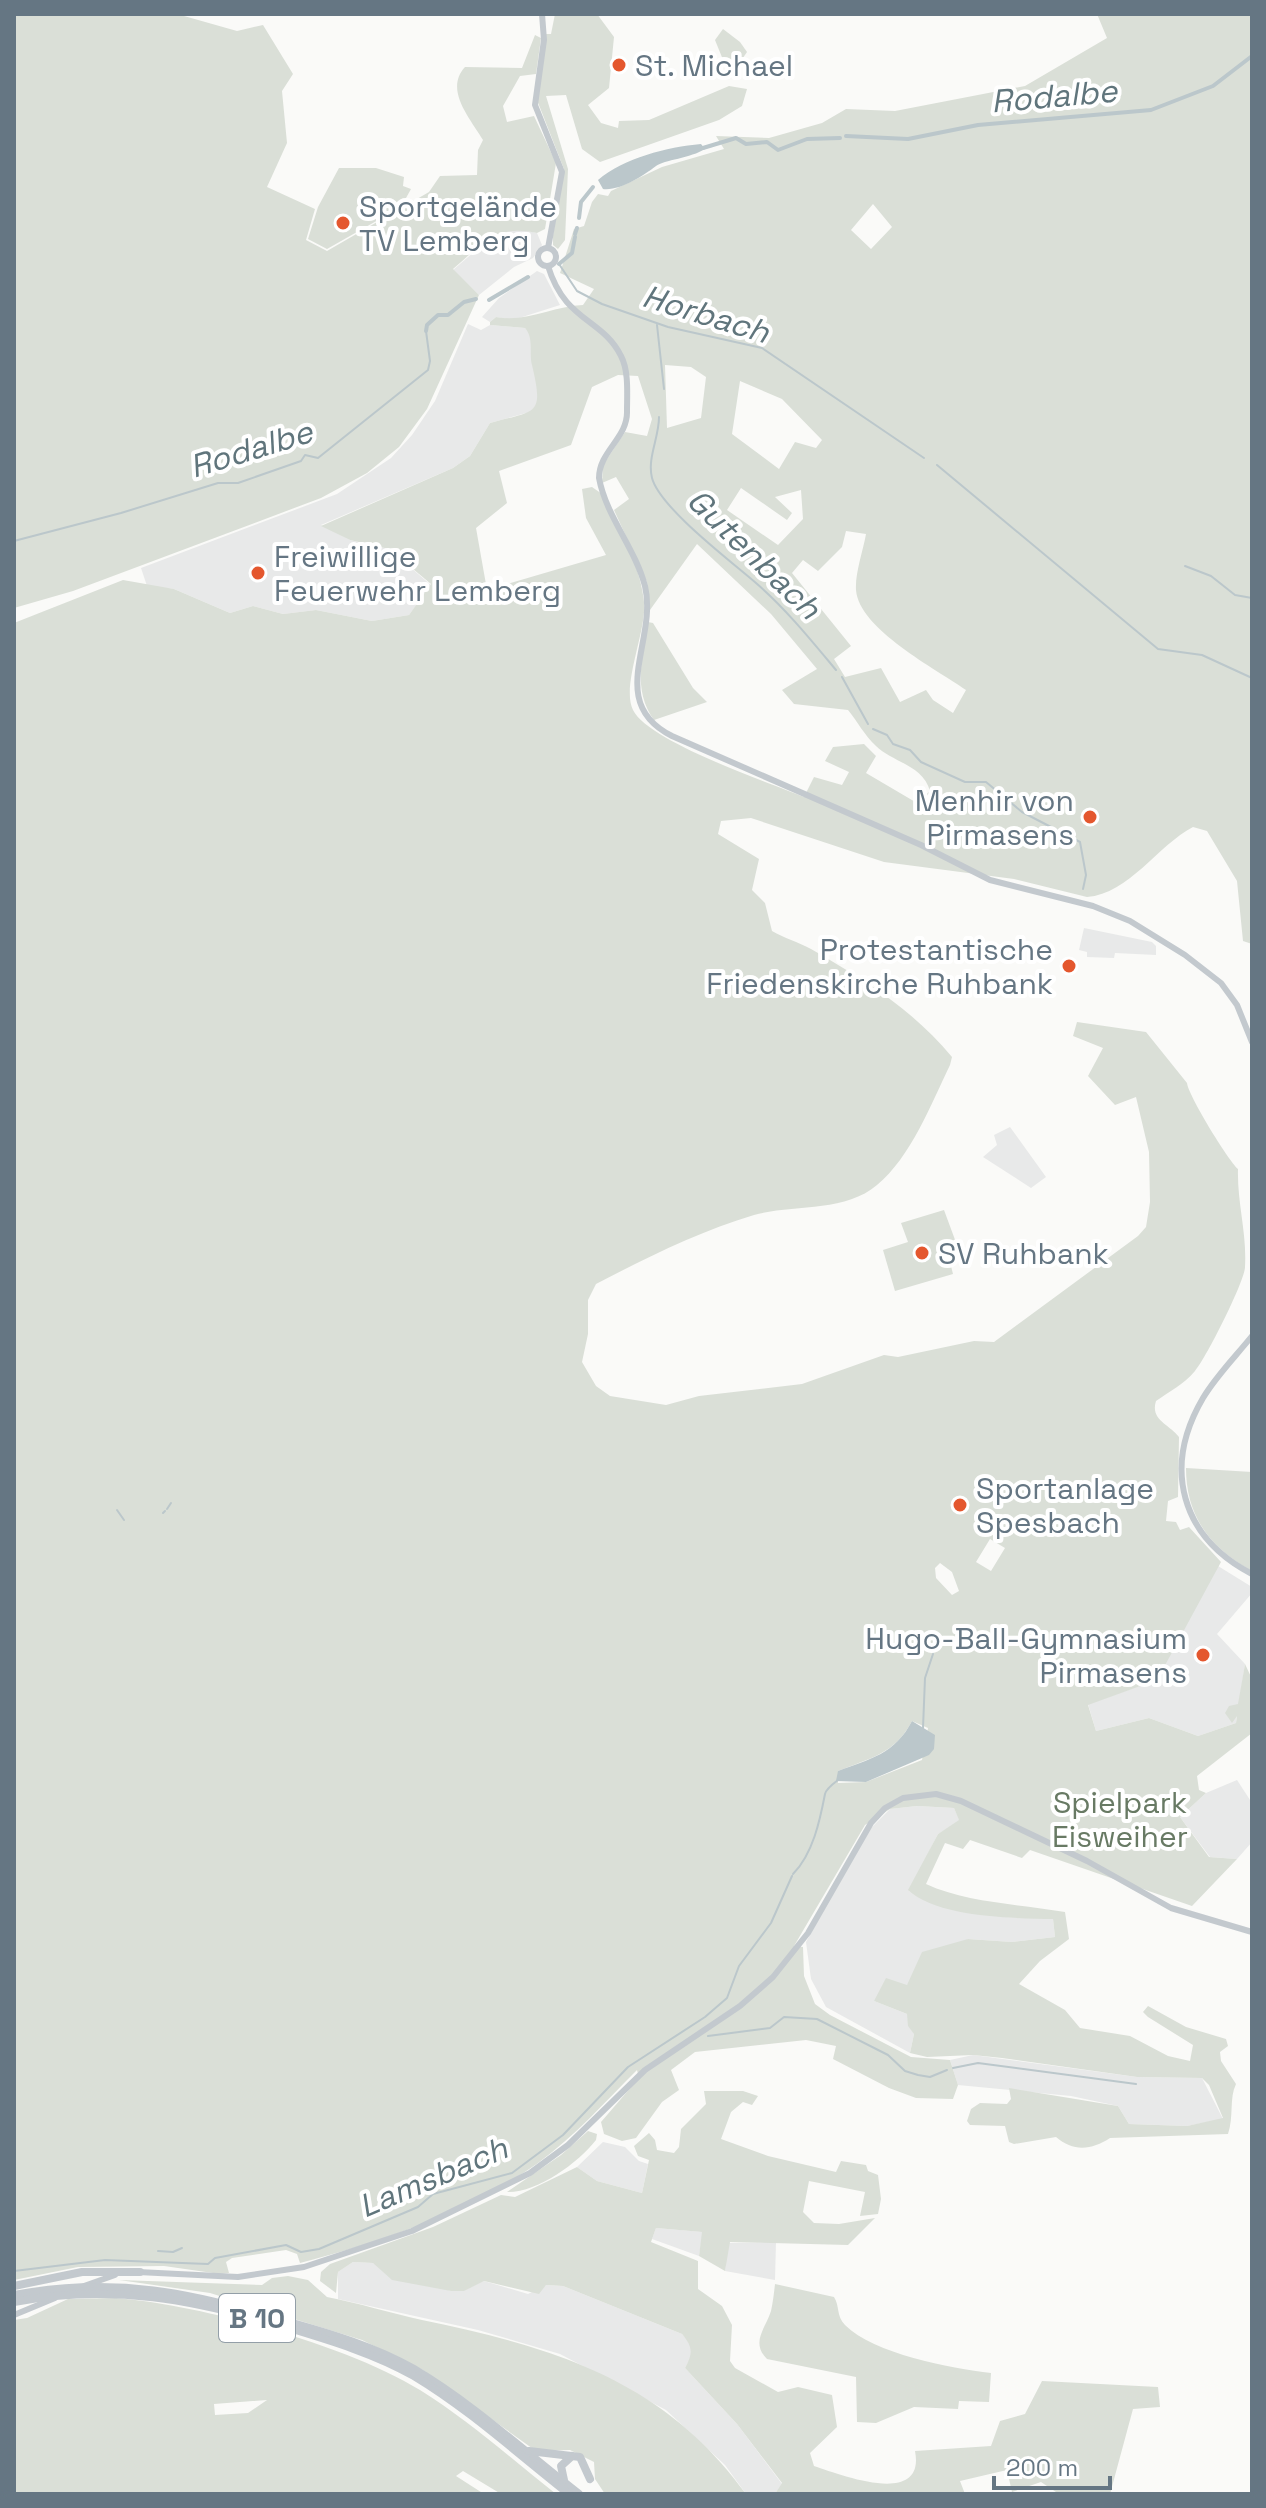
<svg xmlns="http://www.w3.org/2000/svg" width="1266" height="2508" viewBox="0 0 1266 2508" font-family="'Space Grotesk',sans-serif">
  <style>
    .built { fill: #e8e9e9 }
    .green { fill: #dadfd7; fill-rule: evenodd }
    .water { fill: #bbc7cb }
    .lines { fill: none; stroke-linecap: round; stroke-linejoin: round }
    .stream { stroke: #bbc7cb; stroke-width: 2 }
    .canal { stroke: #bbc7cb; stroke-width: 4 }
    .secondary { stroke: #c3c9ce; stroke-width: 6 }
    .trunk { stroke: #c3c9ce; stroke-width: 8 }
    .poi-dot { fill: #e4572e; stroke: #fff; stroke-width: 3 }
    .labels { text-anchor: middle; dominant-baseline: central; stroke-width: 8; stroke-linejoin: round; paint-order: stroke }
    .shield { fill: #fff; stroke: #939fa8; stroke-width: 2 }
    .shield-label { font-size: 28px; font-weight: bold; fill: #657683 }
    .poi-label { font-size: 30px; fill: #657683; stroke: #fff; text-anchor: start }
    .park-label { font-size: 30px; fill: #687a64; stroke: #fff }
    .water-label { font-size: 32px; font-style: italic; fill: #60757c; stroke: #fff }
  </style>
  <rect width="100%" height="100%" fill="#fafaf8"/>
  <g class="built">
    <polygon points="514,228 537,233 542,245 533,258 514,267 479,295 453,270 497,232"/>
    <polygon points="537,271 544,274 560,305 513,320 496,317 490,322 482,317 499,298"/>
    <polygon points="468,324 481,330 490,325 525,328 530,333 540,394 536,406 530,412 490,423 470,456 453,468 321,525 350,540 389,549 431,585 409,615 372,621 316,610 283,614 253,606 230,613 174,589 147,586 141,568 337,494 391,458 412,435 435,401"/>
    <polygon points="1084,928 1152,942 1156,946 1156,955 1115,953 1114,958 1087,957 1087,952 1079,950"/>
    <polygon points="1010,1127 1046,1177 1031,1188 983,1157 997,1145 994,1135"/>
    <polygon points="1218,1566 1252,1587 1252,1593 1217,1634 1245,1664 1236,1723 1198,1736 1149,1718 1096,1731 1088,1704 1157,1680 1197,1596"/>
    <polygon points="1237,1780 1252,1803 1252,1842 1237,1859 1210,1857 1180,1817 1206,1793"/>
    <polygon points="917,1806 954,1808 960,1821 938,1834 909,1891 984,1914 1053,1919 1055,1937 1012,1942 968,1939 907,1985 874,2001 907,2014 914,2034 910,2053 826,2007 811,1979 806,1942 866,1833 890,1809"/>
    <polygon points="973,2055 1137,2077 1202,2078 1223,2119 1187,2126 1129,2124 1118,2106 1071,2096 958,2085 950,2060"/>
    <polygon points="603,2142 625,2147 639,2161 648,2164 642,2193 597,2181 577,2167"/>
    <polygon points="656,2228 703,2232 699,2256 652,2239"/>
    <polygon points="776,2242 775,2280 725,2271 728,2243"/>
    <polygon points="353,2262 373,2263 451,2291 484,2281 528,2294 546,2285 563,2286 682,2334 692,2345 692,2355 685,2368 737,2424 782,2484 775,2494 746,2494 725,2465 666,2410 560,2354 478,2330 338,2299 338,2272"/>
  </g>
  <g class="green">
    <path d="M14,14H177L237,31L263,25L293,74L282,91L287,143L267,187L315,209L306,240L327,251L429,192L440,176L477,175L478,150L483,140C470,118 444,90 465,67L522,68L535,35L541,38L536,74L520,76L503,106L507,122L534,116L556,163L545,229L537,233C494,224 484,243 453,269L479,295L427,409L399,447L367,473L321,498L73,591L14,608Z"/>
    <polygon points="555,14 597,14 614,37 609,88 588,105 601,123 618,128 619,121 649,120 729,86 747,89 742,106 719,120 600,162 582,149 566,95 546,96 568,169 565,240 558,249 553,245 553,235 564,169 537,100 546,34 551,34"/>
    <path d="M1097,14H1252V944L1243,941L1237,881L1207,831L1193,827C1158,845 1129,894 1087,897L1014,879L884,862L751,818L721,821L718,834L759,859L752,890L765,903L772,931C784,938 798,942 811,949C865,980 912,1009 952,1057L950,1065C931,1104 911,1157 877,1185C844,1213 793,1204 754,1215C700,1231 646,1258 596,1284L588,1300V1334L582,1362L596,1386L610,1396L666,1405L699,1396L802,1384L884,1355L898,1357L974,1341L994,1342L1138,1236L1146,1227L1150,1202L1149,1152L1136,1097L1115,1105L1088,1076L1103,1048L1073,1036L1077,1022L1146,1032L1187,1083C1188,1095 1228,1160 1238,1169C1237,1203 1247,1233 1245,1267C1245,1281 1205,1360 1195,1371C1183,1385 1170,1391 1156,1401C1150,1420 1169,1424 1179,1437L1178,1497L1168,1501L1166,1521L1176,1522L1180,1530L1189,1527L1221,1562L1157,1680L1088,1705L1096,1731L1149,1718L1198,1736L1236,1723L1237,1716L1232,1723L1225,1713L1229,1706L1238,1704L1245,1664L1252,1679V1733L1197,1776L1199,1790L1206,1793L1180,1817L1209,1857L1237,1859L1192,1906L1030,1850L1022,1858L970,1840L963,1849L945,1843L926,1884C967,1903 1020,1904 1065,1912L1069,1939L1040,1961L1019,1984L1065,2010L1080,2028L1130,2036L1168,2056L1190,2061L1193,2045L1148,2017L1143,2012L1148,2006L1186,2027L1226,2039L1228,2046L1220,2052L1221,2061L1236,2084C1229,2098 1234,2117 1228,2134L1110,2138C1092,2150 1073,2152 1056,2137L1014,2144L1009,2142L1005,2126L970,2125L967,2121L971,2109L980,2103L1007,2104L1011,2099L1009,2088L1118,2106L1129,2124L1187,2126L1223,2118L1209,2085L1202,2078L1137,2077L1002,2058L973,2055L927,2057L910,2053L914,2034L908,2026L907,2014L874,2001L886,1978L907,1985L922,1952L968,1939L1012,1942L1055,1937L1053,1919C1013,1918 939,1918 908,1890L938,1834L959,1820L954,1808L917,1806L890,1809L865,1825L794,1946L803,1947L804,1976L815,2004L830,2015L911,2057L950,2060L958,2085L953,2099L916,2098L889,2088L833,2059L836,2046L806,2040L695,2052L671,2070L679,2090L662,2102L636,2138L622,2141L604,2134L601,2122L639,2078L637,2070C605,2102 575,2136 538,2163C469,2212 381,2242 300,2263L297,2254L286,2250L232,2258L226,2262L229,2273L220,2274L164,2266L78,2267L14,2280V623L123,580L174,589L230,613L253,606L283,614L316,610L372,621L409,615L431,584L389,549L350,540L321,526L453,468L470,456L490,423C537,410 544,416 532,365C529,353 534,338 525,328L490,325V322L496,317C526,323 553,306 583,305L594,289L560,273L574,229L584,226L592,202L598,194L608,196L611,191L662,167L724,149L716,136L769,138L822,123L846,109L895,111L1025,86L1107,38ZM873,204L892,227L871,249L851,230ZM665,365L691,367L706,377L701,418L667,428ZM618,375L638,376L652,419L647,436L625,432L603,465L602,483L616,477L629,499L614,510L647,582L650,610L697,544L771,614L817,669L782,690L794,704L848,710C857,721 865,736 876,746C892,762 923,765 930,791L917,803L866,773L876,756L864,744L833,747L825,761L849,772L842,785L814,777L804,797C768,782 649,742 633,710C621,686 647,630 644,602C641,565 617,527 602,494L592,487L582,489L586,518L606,555L487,590L476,528L507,503L499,471L571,445L592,387ZM740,381L782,399L822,440L816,448L795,442L779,469L732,434ZM741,488L787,520L792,513L775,497L801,490L803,519L778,545L727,510ZM846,531L866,534C863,551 855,573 856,590C859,629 936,669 966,690L953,713L933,700L926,690L900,702L881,668L845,677L834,659L851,646L792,573L803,560L818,571L842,547ZM990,1539L1005,1548L991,1571L976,1562ZM940,1563L952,1572L959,1591L952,1595L936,1578L935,1568ZM912,1721L928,1728L922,1760L866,1782L838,1783V1771C870,1758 895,1754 912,1721Z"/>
    <polygon points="723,29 740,42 747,52 730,77 715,40"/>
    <polygon points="339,168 376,168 404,177 403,186 411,189 401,207 327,249 308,239 318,207"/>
    <path d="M648,622L653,623L693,688L707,702L654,720C632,689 643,657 648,622Z"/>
    <polygon points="944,1210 961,1256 950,1262 953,1274 895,1291 883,1250 908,1242 901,1223"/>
    <path d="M1186,1468L1252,1472V1571C1210,1548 1186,1516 1186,1468Z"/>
    <path d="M704,2091H743L758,2096L752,2105L743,2102L731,2112L721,2139L768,2156L836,2172L841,2161L866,2165L868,2171L878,2175L881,2199L878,2214L860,2216L865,2192L809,2181L803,2212L814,2223L839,2224L875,2218L848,2245L730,2242L725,2271L699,2256L702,2232L656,2228L651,2242L698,2261V2289L722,2306L732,2325L730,2361L735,2368L778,2392L798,2387L832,2395L837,2427L810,2453L814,2466C841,2475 926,2508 915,2451L991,2446L1000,2421L1025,2414L1042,2381L1158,2387L1160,2407L1133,2409L1110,2494H1059L1041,2482L1012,2492L1007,2470L960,2481L965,2494H775L782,2483L737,2424L685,2368C693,2353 693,2347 682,2334L563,2286L546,2285L539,2294L484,2281L464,2291H451L392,2280L373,2263L353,2262L338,2272L336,2293L320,2281L321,2272L330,2264L433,2227L501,2195L515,2197L577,2167L597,2181L642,2193L649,2160L638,2156L634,2146L649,2133L655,2140L657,2150L674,2153L679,2147L681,2129L706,2104Z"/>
    <path d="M588,2131L597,2134L596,2140C578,2163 537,2193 507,2192L561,2155Z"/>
    <path d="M288,2276L308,2280L327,2297C359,2303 390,2313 422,2320C553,2347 664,2380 746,2494H605L595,2479L594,2462L570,2450L536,2451L423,2370L362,2340L210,2293L119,2280L262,2285L272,2278Z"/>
    <path d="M775,2284L834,2297C840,2306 836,2316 845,2325C874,2354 950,2368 991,2373L989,2402L959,2401L958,2409L914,2407L876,2423L857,2422L856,2377L767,2359C750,2342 766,2328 771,2311C773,2302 774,2293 775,2284Z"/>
    <path d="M116,2298C202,2305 347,2345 420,2390C468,2420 512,2459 556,2494H501L463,2471L456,2476L484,2494H14V2320L27,2318L68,2299ZM267,2400L248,2413L215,2415L214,2404Z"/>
  </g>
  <g class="water">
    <path d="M701,144L705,149C691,158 664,160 656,166C643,176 620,191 603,189L598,180C624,158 667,147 701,144Z"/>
    <path d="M912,1721L935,1735L934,1749L929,1755L866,1782L836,1781L838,1771C870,1759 895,1754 912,1721Z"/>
  </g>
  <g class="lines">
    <g class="stream">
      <polyline points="559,264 577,291 602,304 668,327 762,348 924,458"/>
      <polyline points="657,325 664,389"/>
      <path d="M659,417C659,438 647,458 652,478C660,508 732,562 756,583C786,609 811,640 836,670"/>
      <polyline points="937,465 1158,649 1202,655 1252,678"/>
      <polyline points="14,541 121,513 218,483 238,483 301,461 305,455 318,458 428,370 430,361 426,331"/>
      <polyline points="1185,566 1211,576 1235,595 1252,598"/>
      <polyline points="842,677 868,724"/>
      <polyline points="873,729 887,735 893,744 910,750 921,762 965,782 986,782 1022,812 1080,842 1086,875 1083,889"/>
      <polyline points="167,1509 171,1503"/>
      <polyline points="117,1510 124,1520"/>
      <polyline points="163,1513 165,1511"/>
      <polyline points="923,1728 925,1678 933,1654"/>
      <path d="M793,1874C813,1854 820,1820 825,1794C826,1789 834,1783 838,1780"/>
      <polyline points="708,2036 770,2028 784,2017 817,2019 888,2055 905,2071 918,2075 930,2077 947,2070"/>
      <polyline points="953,2068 978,2063 1136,2084"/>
      <polyline points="158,2251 173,2252 182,2248"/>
      <polyline points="14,2271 105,2260 208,2264 215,2258 286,2245 301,2252 319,2249 418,2207 433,2194 512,2173 563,2135 628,2067 705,2017 727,1998 739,1966 771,1923 792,1876"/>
    </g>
    <g class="canal">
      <polyline points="846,136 908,139 978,125 1151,110 1213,86 1252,56"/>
      <polyline points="703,148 736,138 746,144 767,142 778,150 807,139 840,138"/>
      <polyline points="579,218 581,202 593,187"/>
      <polyline points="575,234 577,228"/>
      <polyline points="559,264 572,253 575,237"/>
      <polyline points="489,300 528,277"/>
      <polyline points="426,331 427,325 438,315 448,315 464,302 476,299"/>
    </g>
    <g class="secondary">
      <polyline points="542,14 544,40 535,105 562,172 548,248"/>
      <circle cx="547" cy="257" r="9"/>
      <path d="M548,266C565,322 602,318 621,356C629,371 627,394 627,411C628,438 599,451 599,478C606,516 635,548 645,586C658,641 605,702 672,736L921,845L990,880L1093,906L1130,921L1185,955L1221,983L1237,1005L1252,1042"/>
      <path d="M1252,1336C1236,1356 1216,1376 1203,1398C1162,1468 1181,1537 1252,1574"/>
      <polyline points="138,2272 238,2277 304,2267 412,2231 530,2173 568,2145 645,2070 740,2006 773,1977 808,1933 871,1823 885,1808 903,1798 936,1794 961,1801 1087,1861 1171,1908 1252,1932"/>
      <polyline points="84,2286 115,2275"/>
      <polyline points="14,2315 55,2298"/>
    </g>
    <g class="trunk">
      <polyline points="14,2286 82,2272 140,2272"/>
      <path d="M14,2295C115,2276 193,2293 289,2322C332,2334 375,2347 414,2369C473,2404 525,2452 579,2494"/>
      <path d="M14,2302C111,2283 196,2300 289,2328C332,2341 375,2354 414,2376C469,2409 518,2454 569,2494"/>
      <polyline points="529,2451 580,2457 590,2479"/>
      <polyline points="564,2480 561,2466 572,2456"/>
    </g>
  </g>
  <g class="poi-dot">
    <circle cx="619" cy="65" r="8"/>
    <circle cx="343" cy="223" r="8"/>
    <circle cx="258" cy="573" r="8"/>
    <circle cx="1090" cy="817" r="8"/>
    <circle cx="1069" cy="966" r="8"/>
    <circle cx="922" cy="1253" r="8"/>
    <circle cx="960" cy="1505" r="8"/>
    <circle cx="1203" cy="1655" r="8"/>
  </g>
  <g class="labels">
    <rect class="shield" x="219" y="2294" width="76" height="48" rx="6"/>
    <g class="shield-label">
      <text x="257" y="2318">B 10</text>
    </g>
    <g class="poi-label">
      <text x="635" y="65">St. Michael</text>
      <text x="359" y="206">Sportgelände<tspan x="359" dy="34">TV Lemberg</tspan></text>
      <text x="274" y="556">Freiwillige<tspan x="274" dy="34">Feuerwehr Lemberg</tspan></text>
      <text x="1074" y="800" text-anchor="end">Menhir von<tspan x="1074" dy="34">Pirmasens</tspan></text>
      <text x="1053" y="949" text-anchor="end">Protestantische<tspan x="1053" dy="34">Friedenskirche Ruhbank</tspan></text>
      <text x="938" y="1253">SV Ruhbank</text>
      <text x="976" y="1488">Sportanlage<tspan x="976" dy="34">Spesbach</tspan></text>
      <text x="1187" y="1638" text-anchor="end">Hugo-Ball-Gymnasium<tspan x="1187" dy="34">Pirmasens</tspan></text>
    </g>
    <g class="park-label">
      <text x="1120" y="1802">Spielpark<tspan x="1120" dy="34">Eisweiher</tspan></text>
    </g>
    <g class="water-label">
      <text transform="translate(1054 96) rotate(-5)">Rodalbe</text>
      <text transform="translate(706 314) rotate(17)">Horbach</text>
      <text transform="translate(251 449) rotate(-17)">Rodalbe</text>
      <text transform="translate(754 554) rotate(44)">Gutenbach</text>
      <text transform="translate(433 2177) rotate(-23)">Lamsbach</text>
    </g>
  </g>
  <rect width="1266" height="2508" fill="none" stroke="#657683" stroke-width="32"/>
  <path d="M994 2476v12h116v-12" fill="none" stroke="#657683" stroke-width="4"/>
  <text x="1006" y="2476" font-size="24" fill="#657683" stroke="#ffffff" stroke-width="6" paint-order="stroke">200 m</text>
</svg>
